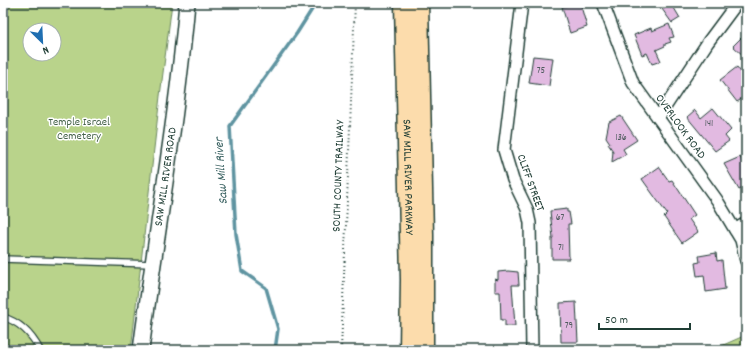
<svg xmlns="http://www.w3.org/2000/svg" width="749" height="353" viewBox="0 0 749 353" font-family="Dekko,sans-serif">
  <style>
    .green { fill: #b9d38b; stroke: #6c8860; fill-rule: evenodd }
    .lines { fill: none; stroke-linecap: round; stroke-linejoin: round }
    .stream { stroke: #5e94a1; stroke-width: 3.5 }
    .building { fill: #e2bae1; stroke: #1f3d34 }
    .service-casing { stroke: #1f3d34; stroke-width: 8 }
    .minor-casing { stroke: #1f3d34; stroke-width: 14 }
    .secondary-casing { stroke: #1f3d34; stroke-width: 18 }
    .trunk-casing { stroke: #1f3d34; stroke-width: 21 }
    .path { stroke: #1f3d34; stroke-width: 2; stroke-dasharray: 1 3; stroke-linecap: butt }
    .service { stroke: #fff; stroke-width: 5.5 }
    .minor { stroke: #fff; stroke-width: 11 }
    .secondary { stroke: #fff; stroke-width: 15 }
    .trunk { stroke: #fcdcac; stroke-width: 18 }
    .labels { text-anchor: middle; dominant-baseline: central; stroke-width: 3; stroke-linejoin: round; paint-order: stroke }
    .number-label { font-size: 10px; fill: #505c5f }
    .park-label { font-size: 12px; fill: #46624a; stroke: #fff }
    .street-label { font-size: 12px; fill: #1f3d34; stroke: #fff }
    .water-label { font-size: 13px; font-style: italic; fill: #396161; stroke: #fff }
  </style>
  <rect width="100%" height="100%" fill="#fff"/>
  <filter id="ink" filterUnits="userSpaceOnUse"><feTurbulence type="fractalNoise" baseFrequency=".025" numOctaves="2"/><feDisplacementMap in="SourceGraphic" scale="8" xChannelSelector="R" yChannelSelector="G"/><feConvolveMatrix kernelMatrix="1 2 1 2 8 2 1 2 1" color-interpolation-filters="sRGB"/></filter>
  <g filter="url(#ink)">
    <g class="green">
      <path d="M3,3H172L160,96L131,350H3ZM30,30H54V54H30Z"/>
      <polygon points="746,335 746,350 712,350"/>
    </g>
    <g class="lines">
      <polyline class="stream" points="275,350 278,329 266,288 242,271 236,234 230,126 297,33 316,3"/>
    </g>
    <g class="building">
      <polygon points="575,3 580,3 587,27 570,33 562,7"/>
      <polygon points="671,3 680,18 672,23 662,9"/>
      <polygon points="669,24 674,37 669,38 671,42 665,44 665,46 656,50 661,61 652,64 647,53 642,55 634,35 651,28 652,31"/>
      <polygon points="741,38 746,43 746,58 733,46"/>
      <polygon points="533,56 553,58 549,86 529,83"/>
      <polygon points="737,67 746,79 746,96 737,102 720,80"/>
      <polygon points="713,108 731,130 725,136 729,141 715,151 687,117 695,110 701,118"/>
      <polygon points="621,116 637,140 623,149 626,154 612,162 613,151 608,144 610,143 606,137 609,122"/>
      <polygon points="740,157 746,169 746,186 739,190 724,164"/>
      <polygon points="659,167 669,181 672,180 695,215 689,219 698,232 682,243 664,217 667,214 642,179"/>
      <polygon points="567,209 567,212 569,212 571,224 568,224 569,259 552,259 552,238 553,238 550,211"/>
      <polygon points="716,253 717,261 722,260 725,289 706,292 704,275 697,276 695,263 700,262 699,256"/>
      <polygon points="508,271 518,272 519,285 512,285 515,326 505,326 505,320 501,320 500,292 495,292 495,279 498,280 498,272"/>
      <polygon points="576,302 578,342 561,342 560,303"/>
    </g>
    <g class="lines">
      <defs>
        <g id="service">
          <polyline points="3,259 152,264"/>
          <path d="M3,317C20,322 32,335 40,350"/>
        </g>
        <g id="minor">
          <polyline points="522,3 504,150 513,180 527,209 530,223 532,350"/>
          <polyline points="603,3 633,83 717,200 741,240 746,261"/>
          <polyline points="658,118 708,42 737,3"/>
          <polyline points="735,230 746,223"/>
        </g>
        <g id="secondary">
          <path id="s1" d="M141,350C156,234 177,119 187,3"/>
        </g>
        <g id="trunk">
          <path id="s2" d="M404,3L410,280L409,350"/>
          <polyline points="419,3 424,235 424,350"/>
        </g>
      </defs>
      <use href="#service" class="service-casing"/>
      <use href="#minor" class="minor-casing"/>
      <use href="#secondary" class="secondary-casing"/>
      <use href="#trunk" class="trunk-casing"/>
      <polyline class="path" points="341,350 355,3"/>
      <use href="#service" class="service"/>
      <use href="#minor" class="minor"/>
      <use href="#secondary" class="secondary"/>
      <use href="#trunk" class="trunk"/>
    </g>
  </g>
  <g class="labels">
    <g class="number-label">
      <text x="541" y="71">75</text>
      <text x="709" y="124">141</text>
      <text x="621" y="138">136</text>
      <text x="560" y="218">67</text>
      <text x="561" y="248">71</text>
      <text x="569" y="326">79</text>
    </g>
    <g class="park-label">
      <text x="79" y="122">Temple Israel<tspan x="79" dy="14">Cemetery</tspan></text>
    </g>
    <g class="street-label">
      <text transform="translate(680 127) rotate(54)">OVERLOOK ROAD</text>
      <text transform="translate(339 176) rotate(-88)">SOUTH COUNTY TRAILWAY</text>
      <text stroke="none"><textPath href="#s1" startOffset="175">SAW MILL RIVER ROAD</textPath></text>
      <text stroke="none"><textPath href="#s2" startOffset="174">SAW MILL RIVER PARKWAY</textPath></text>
      <text transform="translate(530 183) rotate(70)">CLIFF STREET</text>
    </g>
    <g class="water-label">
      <text transform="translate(222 171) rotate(-94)">Saw Mill River</text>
    </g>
  </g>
  <rect width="749" height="353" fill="none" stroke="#fff" stroke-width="16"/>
  <rect x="8" y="8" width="733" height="337" fill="none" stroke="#1f3d34" stroke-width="1.5" filter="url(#ink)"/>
  <g transform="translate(42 42) rotate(156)"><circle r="19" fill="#ffffff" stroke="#a5b1ae"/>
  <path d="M0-3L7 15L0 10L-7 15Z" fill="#1f6fb2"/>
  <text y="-6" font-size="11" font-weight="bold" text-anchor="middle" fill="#1f3d34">N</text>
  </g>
  <path d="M599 323v6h91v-6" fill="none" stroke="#1f3d34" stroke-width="2"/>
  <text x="605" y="323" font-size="12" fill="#1f3d34" stroke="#ffffff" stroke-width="3" paint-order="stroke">50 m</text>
</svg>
